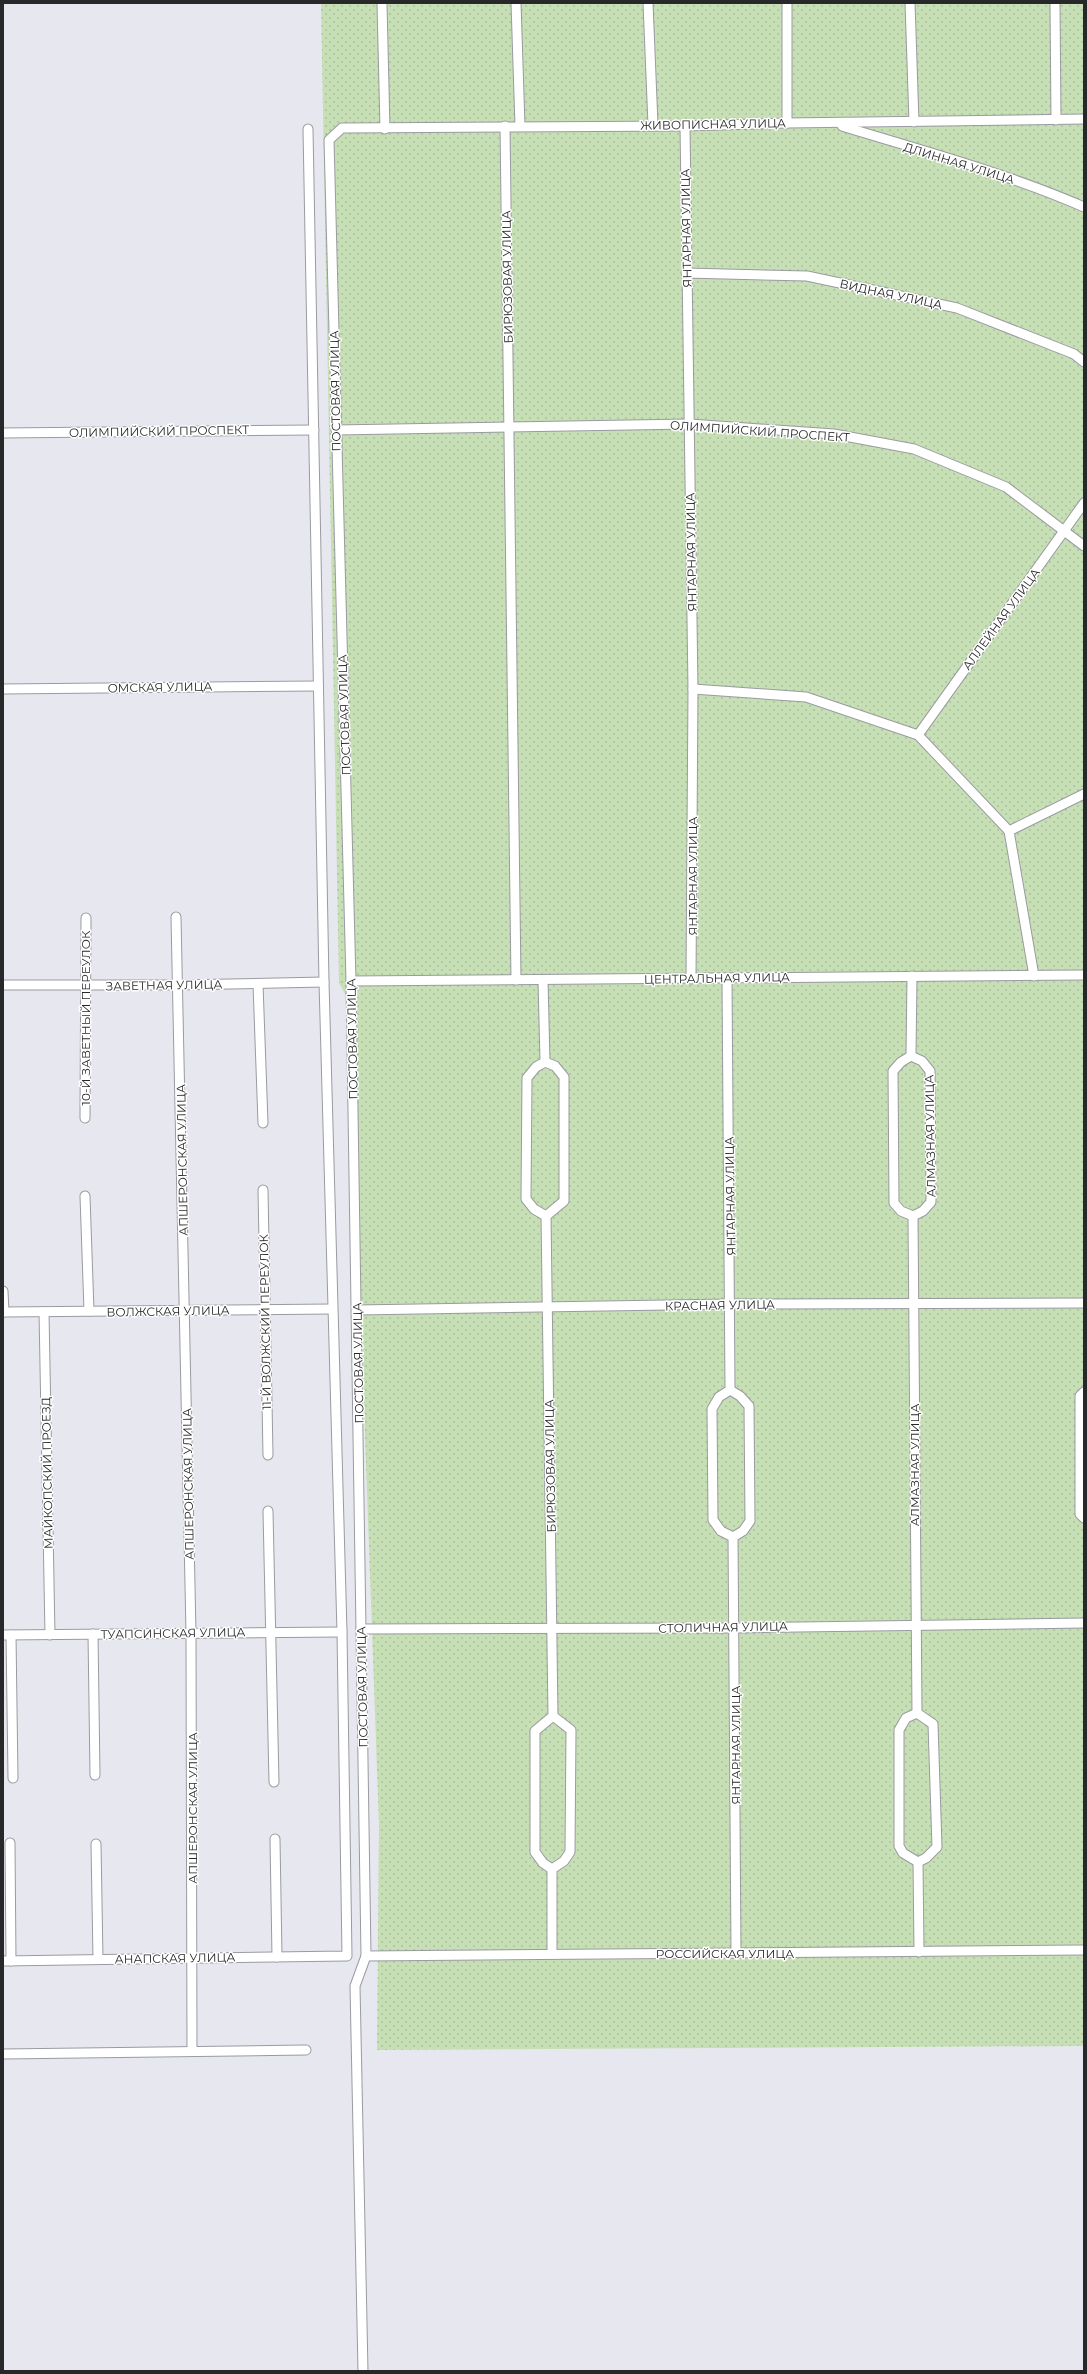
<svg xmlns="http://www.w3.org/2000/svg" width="1087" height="2374" viewBox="0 0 1087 2374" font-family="Montserrat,sans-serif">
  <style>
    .grass { fill: url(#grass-dots) }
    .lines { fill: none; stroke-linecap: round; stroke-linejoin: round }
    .street-casing { stroke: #9a9ba1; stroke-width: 11 }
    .street { stroke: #fff; stroke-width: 9 }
    .labels { text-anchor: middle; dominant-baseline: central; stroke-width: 3; stroke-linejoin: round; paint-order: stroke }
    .street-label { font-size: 12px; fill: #28282a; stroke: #fff }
  </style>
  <defs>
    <pattern id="grass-dots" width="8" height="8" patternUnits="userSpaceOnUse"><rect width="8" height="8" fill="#c7dfb5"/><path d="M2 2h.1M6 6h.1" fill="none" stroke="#abbf9c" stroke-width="1.8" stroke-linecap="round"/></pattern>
  </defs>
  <rect width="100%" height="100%" fill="#e7e8ef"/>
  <polygon class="grass" points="321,3 1084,3 1084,2046 377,2050 379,1825 363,1381 354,1010 339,983"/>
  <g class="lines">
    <defs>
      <g id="street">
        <polyline points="516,3 520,126"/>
        <polyline points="648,3 653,125"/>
        <polyline points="910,3 914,122"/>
        <polyline points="1055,3 1056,120"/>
        <polyline points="382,4 385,129"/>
        <polyline points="787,123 787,3"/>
        <polyline points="505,126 516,980"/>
        <polyline points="685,126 693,689 691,979"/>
        <path d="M842,126C923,151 1006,173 1084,207"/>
        <polyline points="686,273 807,276 957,308 1074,354 1084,362"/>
        <polyline points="336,430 690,424 834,434 914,449 1006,487 1084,546"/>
        <polyline points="3,433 314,430"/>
        <polyline points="3,689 318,686"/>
        <polyline points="693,689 806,697 918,735 1009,831 1034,976"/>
        <polyline points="918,735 1084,503"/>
        <polyline points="1009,831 1084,794"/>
        <polyline points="176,917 191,1633 192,2051"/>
        <polyline points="912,976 911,1056 922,1061 930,1071 931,1202 923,1211 913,1216 917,1713 933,1724 937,1847 926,1858 918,1862 919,1952"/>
        <polyline points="727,978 730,1390 719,1397 712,1409 713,1520 721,1531 733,1537 736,1953"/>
        <polyline points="543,980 545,1062 536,1067 527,1078 526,1199 534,1209 546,1216 553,1716 571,1730 570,1852 564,1861 552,1869 552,1954"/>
        <polyline points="351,981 1084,975"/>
        <polyline points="258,984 263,1123"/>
        <polyline points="3,985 178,985 324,982"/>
        <polyline points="911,1056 901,1062 893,1071 894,1203 901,1211 913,1216"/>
        <polyline points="545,1062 555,1066 564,1077 564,1201 546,1216"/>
        <polyline points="85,1118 86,918"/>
        <polyline points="263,1190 268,1455"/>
        <polyline points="85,1196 89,1311"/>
        <polyline points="3,1291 4,1312"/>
        <polyline points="357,1310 731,1304 1084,1303"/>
        <polyline points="3,1312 332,1309"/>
        <polyline points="44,1312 50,1635"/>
        <polyline points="730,1390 740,1396 749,1406 750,1521 743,1531 733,1537"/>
        <polyline points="1084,1392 1080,1396 1080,1514 1084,1518"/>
        <polyline points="268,1511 274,1782"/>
        <polyline points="361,1629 734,1628 1084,1623"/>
        <polyline points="93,1634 95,1775"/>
        <polyline points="3,1635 342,1632"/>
        <polyline points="11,1635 13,1778"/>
        <polyline points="917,1713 906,1718 899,1730 899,1846 903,1853 918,1862"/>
        <polyline points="275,1839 277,1957"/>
        <polyline points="10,1843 11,1961"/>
        <polyline points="96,1844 98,1959"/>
        <polyline points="552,1869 543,1863 535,1852 535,1731 553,1716"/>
        <polyline points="366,1956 1084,1950"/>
        <polyline points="3,1961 347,1956 342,1632 324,982 308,129"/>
        <polyline points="3,2054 306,2050"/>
        <polyline points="363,2371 355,1986 366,1956 351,981 329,140 342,128 685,126 787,123 1084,119"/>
      </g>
    </defs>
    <use href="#street" class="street-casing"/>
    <use href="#street" class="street"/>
  </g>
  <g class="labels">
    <g class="street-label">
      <text transform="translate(713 124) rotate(-1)">ЖИВОПИСНАЯ УЛИЦА</text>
      <text transform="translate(959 163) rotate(17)">ДЛИННАЯ УЛИЦА</text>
      <text transform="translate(686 228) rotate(-91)">ЯНТАРНАЯ УЛИЦА</text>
      <text transform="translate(507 277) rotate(-91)">БИРЮЗОВАЯ УЛИЦА</text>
      <text transform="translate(891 294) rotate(12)">ВИДНАЯ УЛИЦА</text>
      <text transform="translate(335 391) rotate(-91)">ПОСТОВАЯ УЛИЦА</text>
      <text transform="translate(159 431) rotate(-1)">ОЛИМПИЙСКИЙ ПРОСПЕКТ</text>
      <text transform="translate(760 431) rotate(4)">ОЛИМПИЙСКИЙ ПРОСПЕКТ</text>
      <text transform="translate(691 552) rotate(-91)">ЯНТАРНАЯ УЛИЦА</text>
      <text transform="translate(1001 619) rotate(-54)">АЛЛЕЙНАЯ УЛИЦА</text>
      <text transform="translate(160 687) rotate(-1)">ОМСКАЯ УЛИЦА</text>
      <text transform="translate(344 715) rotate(-92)">ПОСТОВАЯ УЛИЦА</text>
      <text transform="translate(692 876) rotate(-90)">ЯНТАРНАЯ УЛИЦА</text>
      <text transform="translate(717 978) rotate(-1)">ЦЕНТРАЛЬНАЯ УЛИЦА</text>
      <text transform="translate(164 985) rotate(-1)">ЗАВЕТНАЯ УЛИЦА</text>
      <text transform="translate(85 1018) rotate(-90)">10-Й ЗАВЕТНЫЙ ПЕРЕУЛОК</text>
      <text transform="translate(352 1039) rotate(-91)">ПОСТОВАЯ УЛИЦА</text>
      <text transform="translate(930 1136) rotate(-91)">АЛМАЗНАЯ УЛИЦА</text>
      <text transform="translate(182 1160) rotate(-91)">АПШЕРОНСКАЯ УЛИЦА</text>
      <text transform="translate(730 1196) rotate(-91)">ЯНТАРНАЯ УЛИЦА</text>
      <text transform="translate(720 1305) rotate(-1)">КРАСНАЯ УЛИЦА</text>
      <text transform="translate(168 1311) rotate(-1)">ВОЛЖСКАЯ УЛИЦА</text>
      <text transform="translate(265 1322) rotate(-91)">11-Й ВОЛЖСКИЙ ПЕРЕУЛОК</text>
      <text transform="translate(358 1363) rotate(-91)">ПОСТОВАЯ УЛИЦА</text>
      <text transform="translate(914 1465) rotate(-90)">АЛМАЗНАЯ УЛИЦА</text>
      <text transform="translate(550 1466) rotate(-91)">БИРЮЗОВАЯ УЛИЦА</text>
      <text transform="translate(47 1473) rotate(-91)">МАЙКОПСКИЙ ПРОЕЗД</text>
      <text transform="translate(188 1484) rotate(-91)">АПШЕРОНСКАЯ УЛИЦА</text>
      <text transform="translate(723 1627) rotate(-1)">СТОЛИЧНАЯ УЛИЦА</text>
      <text transform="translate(173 1633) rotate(-1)">ТУАПСИНСКАЯ УЛИЦА</text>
      <text transform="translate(362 1687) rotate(-91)">ПОСТОВАЯ УЛИЦА</text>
      <text transform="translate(735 1745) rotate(-90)">ЯНТАРНАЯ УЛИЦА</text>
      <text transform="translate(192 1808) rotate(-90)">АПШЕРОНСКАЯ УЛИЦА</text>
      <text x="725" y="1953">РОССИЙСКАЯ УЛИЦА</text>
      <text transform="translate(175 1958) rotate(-1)">АНАПСКАЯ УЛИЦА</text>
    </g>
  </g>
  <rect width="1087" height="2374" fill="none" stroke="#28282a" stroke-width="8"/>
</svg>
